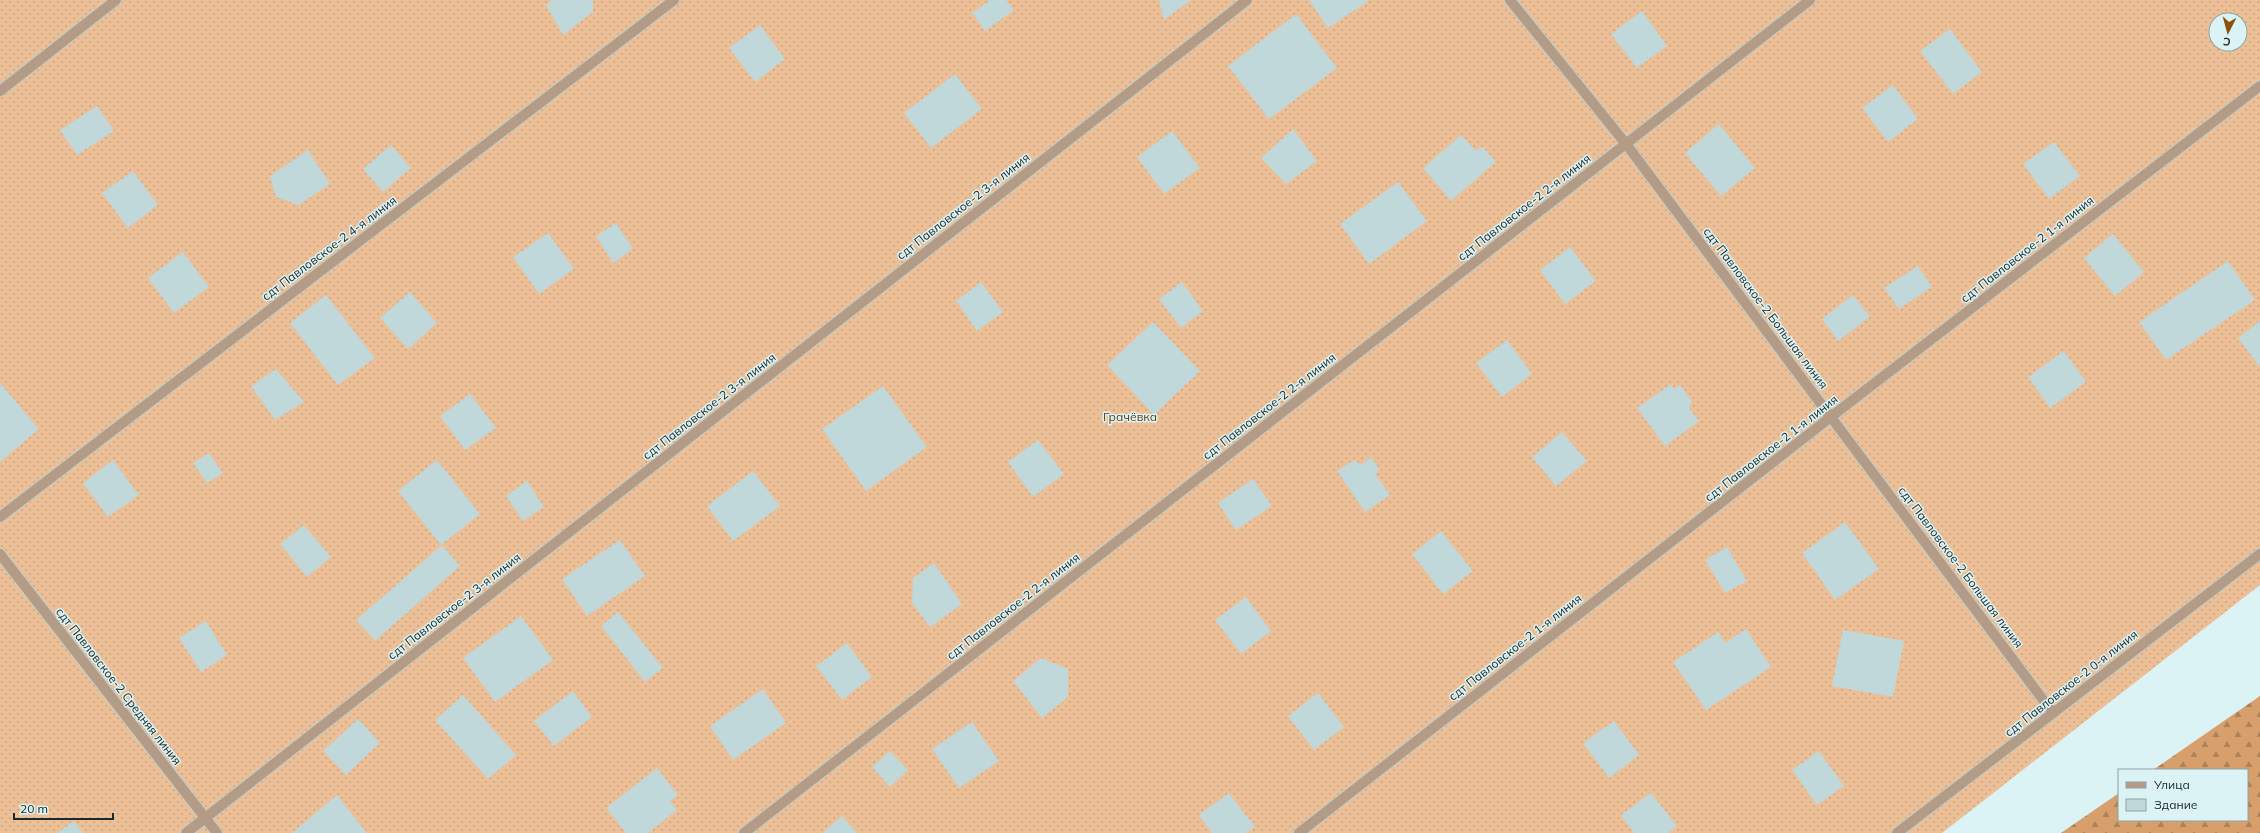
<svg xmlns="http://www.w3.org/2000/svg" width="2260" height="833" viewBox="0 0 2260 833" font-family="Mulish,sans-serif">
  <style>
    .grass { fill: url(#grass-dots); fill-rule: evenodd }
    .forest { fill: url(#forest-firs) }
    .building { fill: #c0d8d9 }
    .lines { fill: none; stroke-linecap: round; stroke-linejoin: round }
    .minor-casing { stroke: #b9cfcf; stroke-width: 12 }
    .minor { stroke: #b49b86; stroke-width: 10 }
    .labels { text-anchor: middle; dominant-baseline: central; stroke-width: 3; stroke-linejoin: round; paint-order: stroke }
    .street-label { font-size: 12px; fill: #202929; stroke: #dbf3f4 }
    .park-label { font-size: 12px; fill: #613c15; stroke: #dbf3f4 }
  </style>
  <defs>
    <pattern id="grass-dots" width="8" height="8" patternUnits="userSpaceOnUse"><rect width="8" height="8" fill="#edbf97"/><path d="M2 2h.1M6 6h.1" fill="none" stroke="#cba482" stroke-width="1.8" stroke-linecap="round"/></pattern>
    <pattern id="forest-firs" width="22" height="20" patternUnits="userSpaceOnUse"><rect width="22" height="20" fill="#d69f6c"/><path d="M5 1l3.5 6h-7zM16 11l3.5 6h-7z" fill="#ad8259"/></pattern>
  </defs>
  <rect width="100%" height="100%" fill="#dbf3f4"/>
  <path class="grass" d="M0,0H2260V585L1942,833H0ZM2216,20H2240V44H2216Z"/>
  <polygon class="forest" points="2260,696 2260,833 2061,833 2119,793 2119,820 2247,820 2247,770 2153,770"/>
  <g class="building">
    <polygon points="552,0 593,0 593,12 563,35 546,5"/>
    <polygon points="990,0 1006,0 1014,10 985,31 972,13"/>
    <polygon points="1159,0 1191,0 1164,20"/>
    <polygon points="1309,0 1370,0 1328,28"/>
    <polygon points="1642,11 1667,46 1637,68 1611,34"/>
    <polygon points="1296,14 1337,68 1269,119 1228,66"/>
    <polygon points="760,25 785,59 755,82 729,48"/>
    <polygon points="1950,29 1982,72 1953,94 1920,51"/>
    <polygon points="955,74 982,109 931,148 904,113"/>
    <polygon points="1893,85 1918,119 1888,142 1862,108"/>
    <polygon points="97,106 114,131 77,155 60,130"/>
    <polygon points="1719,124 1755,168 1721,196 1685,153"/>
    <polygon points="1293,129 1317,161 1286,184 1261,158"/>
    <polygon points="1172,131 1200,168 1164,194 1137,157"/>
    <polygon points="1461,135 1475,150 1483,147 1496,162 1451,201 1423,168"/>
    <polygon points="2054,142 2080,176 2049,199 2023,164"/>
    <polygon points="391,145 411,168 383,192 363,169"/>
    <polygon points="308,150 330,184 299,205 276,197 270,176"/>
    <polygon points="133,171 158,205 128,228 102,193"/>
    <polygon points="1398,182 1427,221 1369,264 1340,224"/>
    <polygon points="616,223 633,249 613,263 596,236"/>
    <polygon points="548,233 574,269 539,294 513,257"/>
    <polygon points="2113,234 2144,272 2115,296 2084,258"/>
    <polygon points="1570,247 1596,281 1565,304 1540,270"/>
    <polygon points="183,252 209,287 174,313 148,278"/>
    <polygon points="2228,261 2255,300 2166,360 2139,322"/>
    <polygon points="1918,266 1932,287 1899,309 1884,288"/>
    <polygon points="981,282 1003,312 977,331 956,301"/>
    <polygon points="1182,282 1203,311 1181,328 1159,299"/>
    <polygon points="410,292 437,323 408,349 380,318"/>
    <polygon points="326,295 375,358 338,385 290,323"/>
    <polygon points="1853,295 1870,317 1838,341 1822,319"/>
    <polygon points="2260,321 2260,367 2238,338"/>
    <polygon points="1153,322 1200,371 1154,415 1107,365"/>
    <polygon points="1507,340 1532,374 1502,397 1476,363"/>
    <polygon points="2064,351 2086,382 2050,408 2028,377"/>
    <polygon points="276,369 304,402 275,420 251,386"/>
    <polygon points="0,383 39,429 0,462"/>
    <polygon points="1671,384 1674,389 1680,385 1692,401 1689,408 1699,421 1665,446 1637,408"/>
    <polygon points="883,386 927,447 866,491 822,429"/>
    <polygon points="470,394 496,428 465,450 440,416"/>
    <polygon points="1562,432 1587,461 1556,486 1532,457"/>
    <polygon points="1038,440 1064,474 1033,497 1008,462"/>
    <polygon points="209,453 223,473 207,483 193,463"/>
    <polygon points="1371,457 1379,469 1376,475 1390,495 1365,512 1337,471 1354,460 1361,465"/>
    <polygon points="113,460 139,495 108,517 83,483"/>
    <polygon points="437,460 480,514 441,545 398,491"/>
    <polygon points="753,471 780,506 733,541 707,506"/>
    <polygon points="1253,479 1272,506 1236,530 1218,503"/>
    <polygon points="527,481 544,507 523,521 506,496"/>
    <polygon points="1845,522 1879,569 1835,600 1802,553"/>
    <polygon points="304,525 331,557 307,577 280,544"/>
    <polygon points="1441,531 1473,571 1443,594 1412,554"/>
    <polygon points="620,540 645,576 587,616 562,579"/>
    <polygon points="442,545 460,566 375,641 356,620"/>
    <polygon points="1727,547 1747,581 1725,593 1705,560"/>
    <polygon points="934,563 962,604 930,627 912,603 913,578"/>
    <polygon points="1246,597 1271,631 1241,654 1215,620"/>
    <polygon points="618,612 663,668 645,682 601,626"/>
    <polygon points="521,616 553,660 495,702 463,658"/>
    <polygon points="206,621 227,655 201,672 179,638"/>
    <polygon points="1746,629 1771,667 1706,710 1673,662 1718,632 1725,643"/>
    <polygon points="1843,630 1904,641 1893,697 1832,686"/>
    <polygon points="847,643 872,677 842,700 816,666"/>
    <polygon points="1041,658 1068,669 1068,697 1042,718 1013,681"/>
    <polygon points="763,689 786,723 733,760 710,726"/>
    <polygon points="573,691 592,717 554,746 534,721"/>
    <polygon points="1318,693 1344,727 1314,750 1288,716"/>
    <polygon points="463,695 516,755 488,779 435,720"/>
    <polygon points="358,719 380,743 346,775 323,751"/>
    <polygon points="1614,721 1639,755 1609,778 1583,743"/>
    <polygon points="972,722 999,761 959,788 932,749"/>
    <polygon points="890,751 908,770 890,787 872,767"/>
    <polygon points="1819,751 1844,786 1817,805 1792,770"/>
    <polygon points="657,768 678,795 670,801 677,810 648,833 626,833 606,808"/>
    <polygon points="1229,793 1255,827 1246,833 1212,833 1199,815"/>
    <polygon points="1651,793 1677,826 1668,833 1634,833 1621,815"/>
    <polygon points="337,795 367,833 292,833"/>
    <polygon points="842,816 857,833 822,833"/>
    <polygon points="74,821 83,833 57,833"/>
  </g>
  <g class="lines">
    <defs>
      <g id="minor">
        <polyline points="1510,0 1626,144 2053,713"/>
        <polyline points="0,91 116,0"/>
        <polyline points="0,517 674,0"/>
        <polyline points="0,554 217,833"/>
        <polyline points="186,833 1247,0"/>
        <polyline points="744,833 1810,0"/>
        <polyline points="1299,833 1832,416 2260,86"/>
        <polyline points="1897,833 2260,554"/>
      </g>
    </defs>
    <use href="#minor" class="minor-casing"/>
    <use href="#minor" class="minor"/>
  </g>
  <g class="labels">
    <g class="street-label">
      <text transform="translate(963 206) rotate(-38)">сдт Павловское-2 3-я линия</text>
      <text transform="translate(1524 207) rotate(-38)">сдт Павловское-2 2-я линия</text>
      <text transform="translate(329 248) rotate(-37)">сдт Павловское-2 4-я линия</text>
      <text transform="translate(2027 249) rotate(-38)">сдт Павловское-2 1-я линия</text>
      <text transform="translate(1766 308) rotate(53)">сдт Павловское-2 Большая линия</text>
      <text transform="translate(709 406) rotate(-38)">сдт Павловское-2 3-я линия</text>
      <text transform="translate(1269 406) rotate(-38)">сдт Павловское-2 2-я линия</text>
      <text transform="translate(1771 448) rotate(-38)">сдт Павловское-2 1-я линия</text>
      <text transform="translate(1961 567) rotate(53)">сдт Павловское-2 Большая линия</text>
      <text transform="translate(454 606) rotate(-38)">сдт Павловское-2 3-я линия</text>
      <text transform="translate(1013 606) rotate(-38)">сдт Павловское-2 2-я линия</text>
      <text transform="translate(1515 647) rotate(-38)">сдт Павловское-2 1-я линия</text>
      <text transform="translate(2071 683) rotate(-38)">сдт Павловское-2 0-я линия</text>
      <text transform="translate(119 686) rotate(52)">сдт Павловское-2 Средняя линия</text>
    </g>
    <g class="park-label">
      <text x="1130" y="416">Грачёвка</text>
    </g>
  </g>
  <rect x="2118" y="769" width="130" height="52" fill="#dbf3f4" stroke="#90a2a3"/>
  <rect x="2126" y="782" width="20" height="6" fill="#b49b86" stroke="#90a2a3"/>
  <text x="2154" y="789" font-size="12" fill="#202929">Улица</text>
  <rect x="2126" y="799" width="20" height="12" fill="#c0d8d9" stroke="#90a2a3"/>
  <text x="2154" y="809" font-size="12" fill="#202929">Здание</text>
  <g transform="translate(2228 32) rotate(186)"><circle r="19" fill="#dbf3f4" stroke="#90a2a3"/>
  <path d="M0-3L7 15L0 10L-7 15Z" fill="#8c520c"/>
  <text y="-6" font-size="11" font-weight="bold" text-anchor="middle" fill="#202929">С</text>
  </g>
  <path d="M14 813v6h99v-6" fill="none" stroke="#202929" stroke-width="2"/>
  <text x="20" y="813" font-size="12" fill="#202929" stroke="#dbf3f4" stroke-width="3" paint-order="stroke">20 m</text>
</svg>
